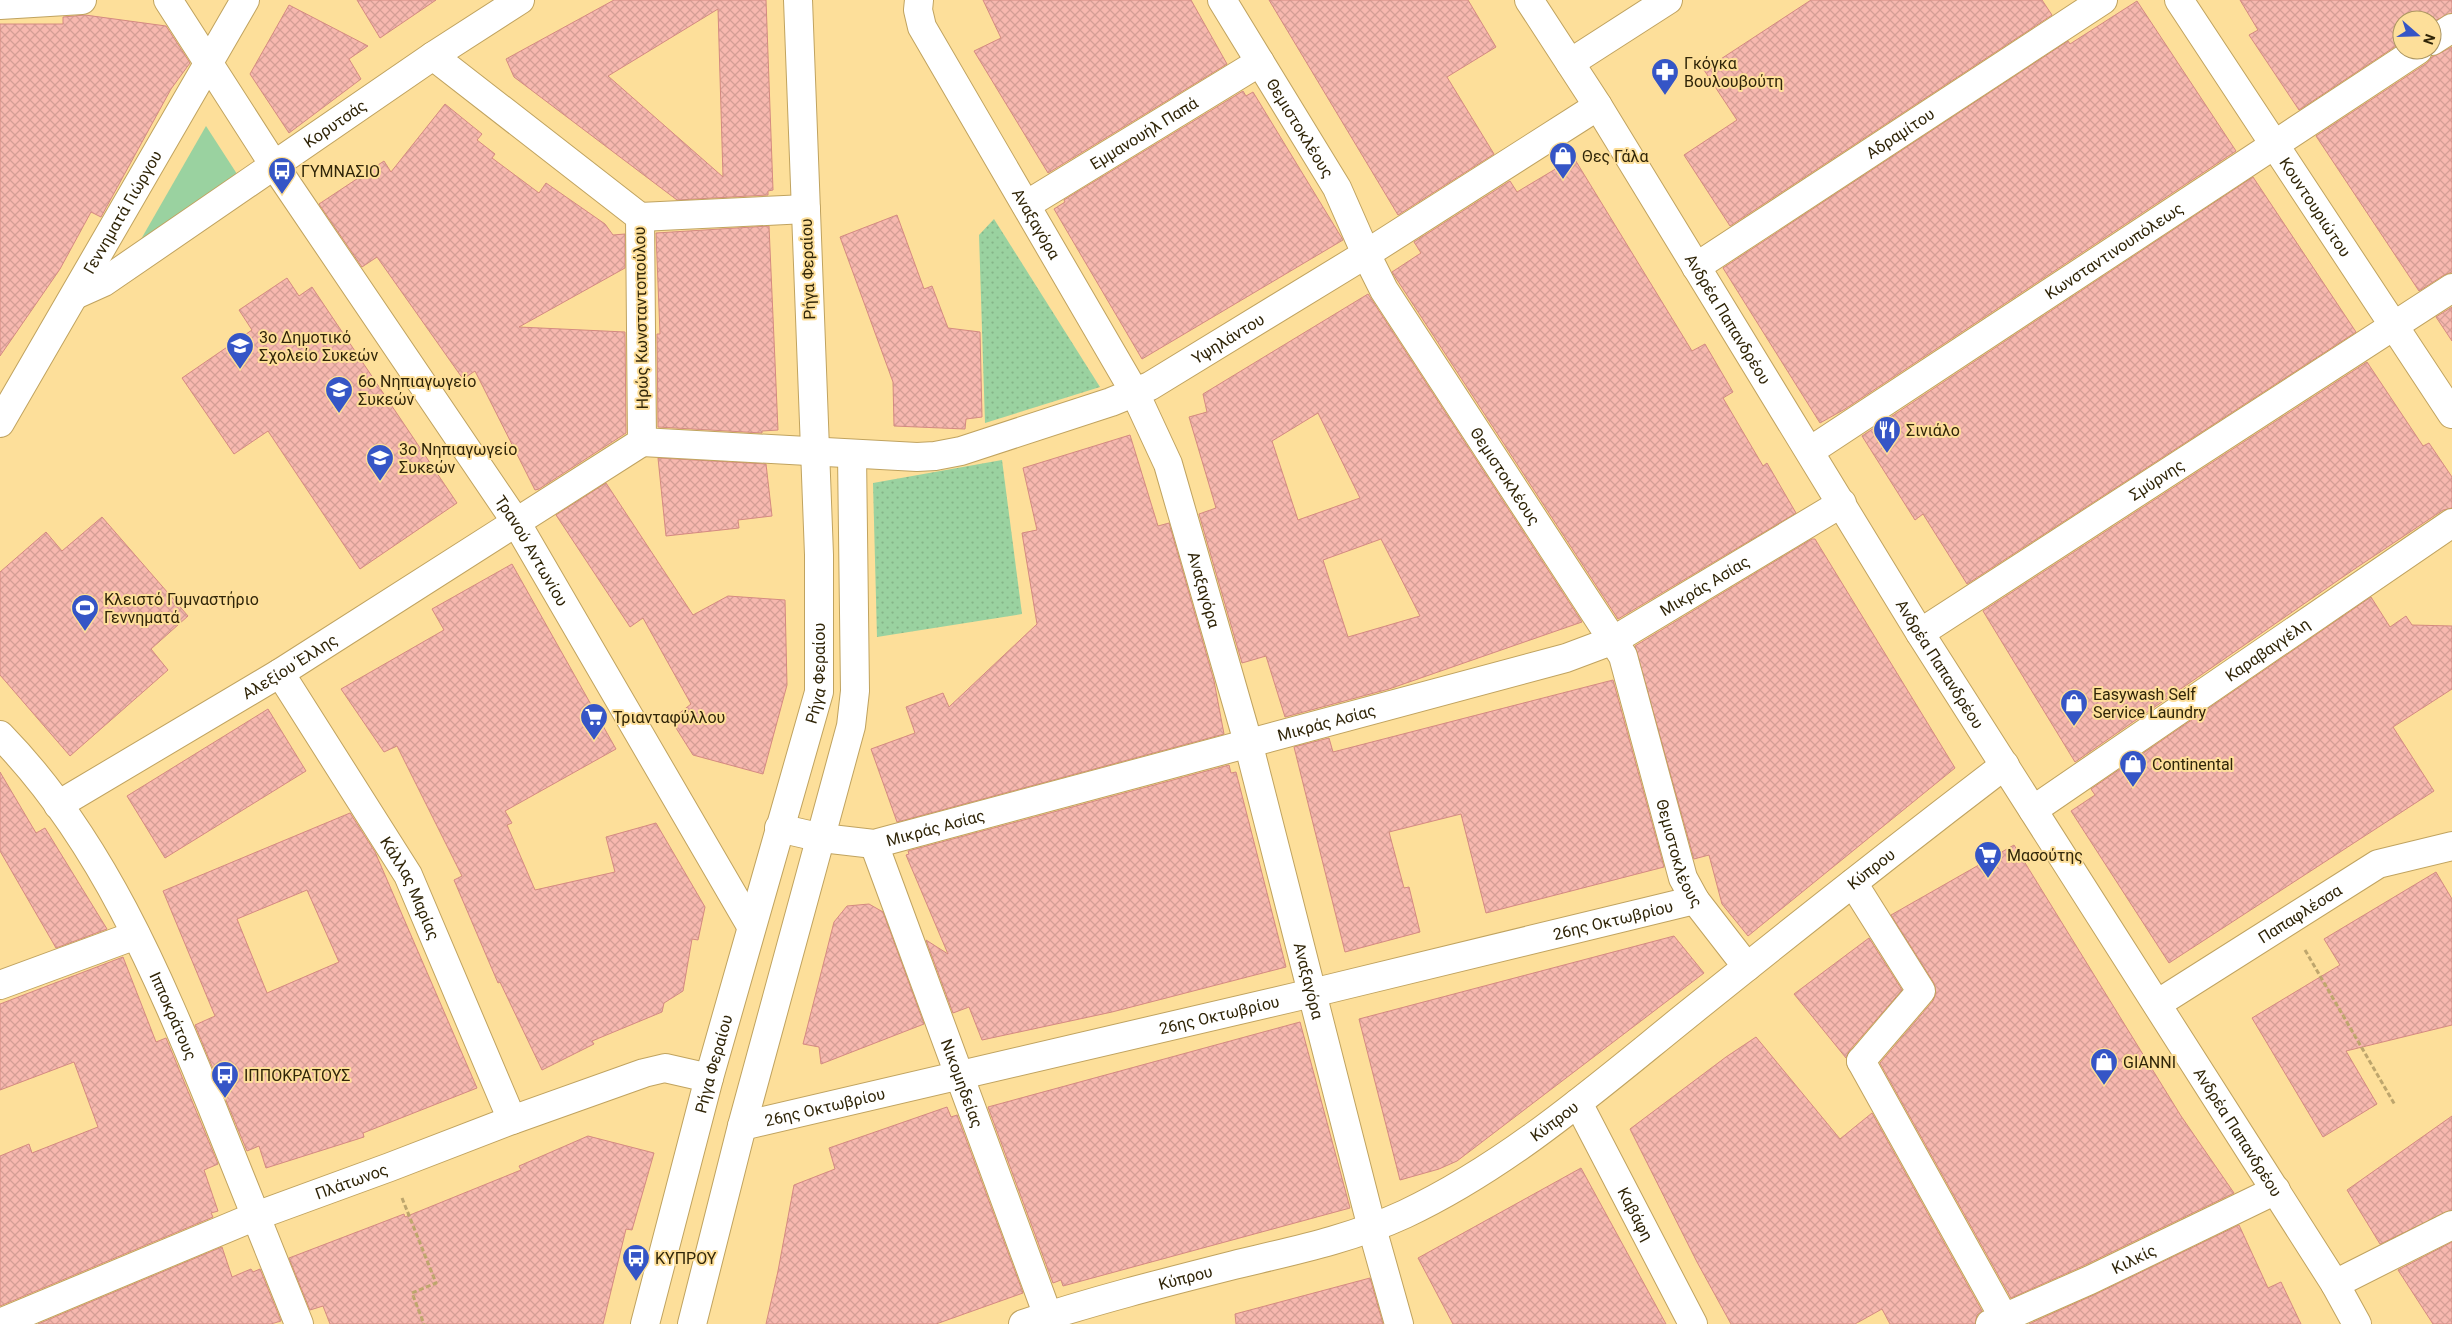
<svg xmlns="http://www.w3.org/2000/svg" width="2452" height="1324" viewBox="0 0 2452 1324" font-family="Roboto,sans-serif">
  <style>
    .grass { fill: #9ad2a0 }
    .park { fill: url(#park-dots) }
    .building { fill: url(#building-cross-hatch); stroke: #d48a81; fill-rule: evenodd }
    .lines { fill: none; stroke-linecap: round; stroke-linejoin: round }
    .pedestrian-casing { stroke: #c0a35f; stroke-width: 30 }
    .minor-casing { stroke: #c0a35f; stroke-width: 30 }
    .tertiary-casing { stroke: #c0a35f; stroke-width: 30 }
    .secondary-casing { stroke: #c0a35f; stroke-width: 30 }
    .path { stroke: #bea66d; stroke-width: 3; stroke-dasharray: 5 2.5; stroke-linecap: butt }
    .pedestrian { stroke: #fff; stroke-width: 28 }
    .minor { stroke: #fff; stroke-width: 28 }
    .tertiary { stroke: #fff; stroke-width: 28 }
    .secondary { stroke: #fff; stroke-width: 28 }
    .labels { text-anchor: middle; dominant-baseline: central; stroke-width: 4; stroke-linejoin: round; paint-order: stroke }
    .poi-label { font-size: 16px; fill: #302508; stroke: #fddf9a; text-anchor: start }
    .street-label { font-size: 16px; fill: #302508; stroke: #fddf9a }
  </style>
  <defs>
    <pattern id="park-dots" width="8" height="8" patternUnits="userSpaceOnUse" patternTransform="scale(1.25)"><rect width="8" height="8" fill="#9ad2a0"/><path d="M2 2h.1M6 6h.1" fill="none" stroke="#85b488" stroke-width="1.8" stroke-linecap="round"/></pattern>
    <pattern id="building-cross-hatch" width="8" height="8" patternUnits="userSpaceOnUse" patternTransform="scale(1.25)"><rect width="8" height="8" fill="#f7b8af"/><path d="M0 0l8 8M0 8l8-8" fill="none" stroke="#d49e95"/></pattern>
  </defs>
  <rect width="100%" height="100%" fill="#fddf9a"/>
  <polygon class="grass" points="206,126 237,174 140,241"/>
  <g class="park">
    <polygon points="994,219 1100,387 985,423 979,235"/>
    <polygon points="1002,460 1022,614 877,637 873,483"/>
  </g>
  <g class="building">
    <polygon points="357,0 436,0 380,38"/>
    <path d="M614,0H766L773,190L768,191V195L677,200L514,77L506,59ZM718,9L723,177L608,76Z"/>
    <polygon points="983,0 1191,0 1227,64 1048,173 974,51 1001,38"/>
    <polygon points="1269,0 1468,0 1496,47 1447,77 1494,154 1398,215"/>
    <polygon points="1811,0 2042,0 2052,15 1730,226 1684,155 1737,120 1704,70"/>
    <polygon points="2240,0 2452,0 2452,13 2432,22 2432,20 2402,20 2402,42 2299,110 2249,35 2258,30"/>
    <polygon points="2137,1 2236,151 1845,409 1820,423 1723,268 2068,41 2070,44"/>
    <polygon points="289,5 368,46 349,59 361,79 289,133 250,74"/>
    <polygon points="85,15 166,26 190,63 171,89 101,217 91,212 60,269 0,356 0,24 63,24 63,17"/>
    <polygon points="2452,47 2452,272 2444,275 2419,291 2316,136 2427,63 2432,57"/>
    <polygon points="1243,91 1246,96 1253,92 1343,240 1142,359 1054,209 1065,202 1064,200"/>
    <polygon points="445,104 482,134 477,140 495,154 492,158 539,193 546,183 605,224 613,235 625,234 625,268 519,327 625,332 626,433 539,489 535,490 475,371 463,379 377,257 362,267 319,204 384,161 391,172"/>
    <polygon points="1574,158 1692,351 1705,344 1733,392 1723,398 1763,466 1767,463 1796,513 1618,619 1392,272 1421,253 1414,242 1510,181 1517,192"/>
    <polygon points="2253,177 2356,332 1967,584 1923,514 1915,520 1862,436"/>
    <polygon points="897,215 924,289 932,286 948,328 980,332 982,417 966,419 965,429 894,426 893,382 840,237"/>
    <polygon points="769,226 778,430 762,431 762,433 658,427 657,334 660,334 656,233"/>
    <polygon points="287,278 299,296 312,287 457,503 360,569 268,431 234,454 182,378 252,330 239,310"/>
    <path d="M1368,294L1582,622L1389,689L1285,717L1266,656L1242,663L1199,514L1216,508L1189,417L1207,412L1203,394ZM1318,413L1360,498L1298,520L1272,441ZM1381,539L1420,616L1348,637L1323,560Z"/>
    <polygon points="2452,307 2452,341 2436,317"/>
    <polygon points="2367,362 2423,446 2429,443 2452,477 2452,508 2443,510 2353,570 2075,762 1983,611"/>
    <polygon points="1130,435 1158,526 1169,523 1214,681 1224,734 897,822 871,749 915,733 906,707 943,693 949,707 1037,624 1022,533 1037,530 1023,468"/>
    <polygon points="658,458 766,464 772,516 738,520 739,528 666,536"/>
    <polygon points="606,483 693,615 728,596 785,600 787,685 763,774 693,755 671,720 691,704 643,618 630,627 556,515"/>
    <polygon points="102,517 188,616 151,649 168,670 70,756 0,675 0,572 46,532 62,551"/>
    <polygon points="1812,539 1815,539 1955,768 1748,936 1722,904 1709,855 1694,859 1635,646"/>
    <polygon points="512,564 616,749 505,811 512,823 507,825 535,890 615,872 606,837 656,823 705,907 698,940 692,939 683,991 664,1003 662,1012 592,1041 594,1044 542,1070 500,982 498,983 454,880 462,876 397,746 384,752 341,689 444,630 432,609"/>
    <polygon points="2371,597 2390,627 2406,616 2412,625 2452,626 2452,689 2393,727 2434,791 2169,963 2071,811 2095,795 2091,789"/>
    <polygon points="1613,680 1664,867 1486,913 1461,814 1389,832 1404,888 1409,887 1420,932 1345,952 1294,747 1329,738 1333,752"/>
    <polygon points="268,709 306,771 165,858 127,796"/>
    <polygon points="1229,765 1231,773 1236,772 1286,967 1112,1012 982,1040 969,1007 953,1013 926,940 948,954 906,855 909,854 908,851"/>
    <polygon points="0,772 36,833 45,828 107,929 56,948 0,851"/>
    <path d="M350,813L375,852L477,1088L363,1133L364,1137L266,1168L259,1146L247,1151L195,1025L215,1016L163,891ZM307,890L339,962L267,993L237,919Z"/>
    <polygon points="2014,845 2181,1116 2234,1193 2083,1266 2011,1298 1880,1063 1933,1001 1936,993 1934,983 1891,915"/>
    <polygon points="2436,872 2452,899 2452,1025 2346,1051 2377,1104 2323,1137 2252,1018 2340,965 2324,939"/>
    <polygon points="869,904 883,912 924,1024 821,1064 819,1047 803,1044 834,922 847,906"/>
    <polygon points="1674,936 1704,973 1457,1161 1439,1169 1400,1180 1359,1019"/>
    <polygon points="1869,938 1902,990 1849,1051 1846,1058 1794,994"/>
    <polygon points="123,957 156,1042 166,1038 218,1164 204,1170 218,1211 211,1213 213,1217 0,1306 0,1156 29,1144 32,1153 98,1127 74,1062 0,1090 0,1004"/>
    <polygon points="1300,1022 1350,1208 1063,1286 1061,1280 1053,1283 988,1107"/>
    <polygon points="1756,1037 1840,1139 1872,1113 1982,1311 1977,1315 1975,1324 1890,1324 1882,1309 1855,1324 1731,1324 1697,1262 1630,1129 1726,1057"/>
    <polygon points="947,1107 951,1117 957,1115 1023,1293 936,1324 766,1324 778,1271 794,1185 835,1169 829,1148"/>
    <polygon points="2452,1116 2452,1210 2380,1244 2347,1190"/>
    <polygon points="588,1136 654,1153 632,1230 626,1229 603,1324 330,1324 323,1306 310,1310 289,1258 404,1214 405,1217 521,1170 519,1166"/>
    <polygon points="1581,1168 1666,1324 1453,1324 1418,1258"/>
    <polygon points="2239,1225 2268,1288 2281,1282 2301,1324 2029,1324 2096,1294"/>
    <polygon points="2452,1242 2452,1324 2433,1324 2398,1270"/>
    <polygon points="222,1247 232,1277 251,1269 253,1272 260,1269 281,1321 271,1324 38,1324"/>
    <polygon points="1370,1278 1383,1324 1236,1324 1235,1314"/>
  </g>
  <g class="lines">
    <defs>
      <g id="pedestrian">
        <path id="s1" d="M75,295L104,282L433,56"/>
        <polyline points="1853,883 1921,991 1861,1061"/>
      </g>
      <g id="minor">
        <path id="s2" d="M168,0L274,165L516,522L751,926"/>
        <path id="s3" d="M919,0L918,10L922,27L1135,393L1168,464L1248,742L1372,1228L1399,1324"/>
        <path id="s4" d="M1222,0L1337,188L1366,254L1384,290L1623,656L1683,878L1695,900L1747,967"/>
        <path id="s5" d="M2179,0L2452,414"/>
        <polyline points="0,5 82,0"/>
        <polyline points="2432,41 2452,28"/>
        <path id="s6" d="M1026,205L1260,62"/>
        <polyline points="640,217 806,209"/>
        <path id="s7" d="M1696,267L2103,0"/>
        <path id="s8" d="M642,442L917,457L935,456L961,451L1111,402L1150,386L1366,254L1598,106"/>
        <path id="s9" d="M1810,451L2418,50"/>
        <path id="s10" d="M1920,633L2452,288"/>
        <path id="s11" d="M280,673L408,875L512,1120"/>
        <path id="s12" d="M0,735C101,838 158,975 212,1107C241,1179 270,1252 299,1324"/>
        <path id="s13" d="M58,805L280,673L642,442L640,217L433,56L520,0"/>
        <path id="s14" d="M2033,810L2452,523"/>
        <path id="s15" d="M779,828L822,838L874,844L1566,658L1614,640L1842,503"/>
        <path id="s16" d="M874,844L1051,1324"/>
        <polyline points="0,985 136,935"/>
        <path id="s17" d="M2157,1004L2378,864L2452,846"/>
        <polyline points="1861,1061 2004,1318"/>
        <path id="s18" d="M1578,1103L1693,1324"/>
        <path id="s19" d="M742,1126L1312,993L1695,900"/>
        <polyline points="2335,1284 2452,1225"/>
        <path id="s20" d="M0,1323L256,1216L390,1167L512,1120L644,1073L665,1068L709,1078"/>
        <path id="s21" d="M1990,1324L2090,1280L2276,1190"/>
      </g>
      <g id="tertiary">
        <polyline points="1570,63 1668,0"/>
        <path id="s22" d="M0,423L245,0"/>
        <path id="s23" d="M645,1324L709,1078L819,692V555L798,0"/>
        <polyline points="692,1324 742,1126 851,726 855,691 852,454"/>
        <path id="s24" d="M1023,1324C1092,1301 1163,1283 1234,1265C1292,1251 1351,1239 1405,1214C1511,1164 1601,1084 1692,1011C1795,928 1899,846 2005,765"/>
      </g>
      <g id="secondary">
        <path id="s25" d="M1529,0L1598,106L1920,633L2335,1284L2357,1324"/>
      </g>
    </defs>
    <use href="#pedestrian" class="pedestrian-casing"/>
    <use href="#minor" class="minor-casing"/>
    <use href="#tertiary" class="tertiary-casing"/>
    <use href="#secondary" class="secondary-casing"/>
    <g class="path">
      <polyline points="2305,950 2395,1105"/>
      <polyline points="402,1198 436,1283 412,1293 424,1324"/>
    </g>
    <use href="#pedestrian" class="pedestrian"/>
    <use href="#minor" class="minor"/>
    <use href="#tertiary" class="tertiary"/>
    <use href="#secondary" class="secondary"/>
  </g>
  <defs>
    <symbol id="pharmacy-pin" viewBox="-11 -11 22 30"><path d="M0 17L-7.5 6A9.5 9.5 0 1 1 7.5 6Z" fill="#3555c6" stroke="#fddf9a"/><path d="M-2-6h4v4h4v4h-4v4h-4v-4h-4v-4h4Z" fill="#fff"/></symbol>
    <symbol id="shop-pin" viewBox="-11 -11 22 30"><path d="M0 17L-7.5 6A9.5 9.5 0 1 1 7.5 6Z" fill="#3555c6" stroke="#fddf9a"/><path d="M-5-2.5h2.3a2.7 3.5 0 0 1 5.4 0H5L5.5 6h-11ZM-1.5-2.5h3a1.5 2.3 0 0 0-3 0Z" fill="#fff"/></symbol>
    <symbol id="bus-pin" viewBox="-11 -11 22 30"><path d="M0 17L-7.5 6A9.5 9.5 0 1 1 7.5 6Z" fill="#3555c6" stroke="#fddf9a"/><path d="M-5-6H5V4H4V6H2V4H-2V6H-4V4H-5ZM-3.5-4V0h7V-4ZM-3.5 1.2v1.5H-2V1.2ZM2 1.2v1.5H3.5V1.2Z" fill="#fff"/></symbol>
    <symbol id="school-pin" viewBox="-11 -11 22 30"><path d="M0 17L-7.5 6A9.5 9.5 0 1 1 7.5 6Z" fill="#3555c6" stroke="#fddf9a"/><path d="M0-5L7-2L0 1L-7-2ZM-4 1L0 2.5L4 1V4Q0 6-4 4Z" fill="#fff"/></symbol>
    <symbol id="restaurant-pin" viewBox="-11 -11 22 30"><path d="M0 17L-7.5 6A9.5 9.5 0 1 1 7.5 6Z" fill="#3555c6" stroke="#fddf9a"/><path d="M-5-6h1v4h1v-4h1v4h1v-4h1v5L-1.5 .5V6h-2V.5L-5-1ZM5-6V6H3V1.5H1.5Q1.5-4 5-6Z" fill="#fff"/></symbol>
    <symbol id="stadium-pin" viewBox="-11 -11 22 30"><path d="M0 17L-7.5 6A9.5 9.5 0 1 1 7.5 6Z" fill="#3555c6" stroke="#fddf9a"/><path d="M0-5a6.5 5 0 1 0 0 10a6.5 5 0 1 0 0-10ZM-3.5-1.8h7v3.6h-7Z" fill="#fff"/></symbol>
    <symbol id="supermarket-pin" viewBox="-11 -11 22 30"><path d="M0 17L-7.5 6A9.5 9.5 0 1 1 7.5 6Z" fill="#3555c6" stroke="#fddf9a"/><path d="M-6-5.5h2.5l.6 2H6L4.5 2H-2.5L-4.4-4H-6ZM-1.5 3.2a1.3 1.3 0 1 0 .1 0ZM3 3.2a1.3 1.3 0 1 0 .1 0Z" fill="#fff"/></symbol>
  </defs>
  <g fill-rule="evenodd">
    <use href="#pharmacy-pin" x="1649" y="56" width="32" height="43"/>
    <use href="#shop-pin" x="1547" y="140" width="32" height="43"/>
    <use href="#bus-pin" x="266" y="155" width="32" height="43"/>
    <use href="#school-pin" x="224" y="330" width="32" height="43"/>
    <use href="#school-pin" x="323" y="374" width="32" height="43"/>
    <use href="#restaurant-pin" x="1871" y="414" width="32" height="43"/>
    <use href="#school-pin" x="364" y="442" width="32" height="43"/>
    <use href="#stadium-pin" x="69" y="592" width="32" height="43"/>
    <use href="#shop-pin" x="2058" y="687" width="32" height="43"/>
    <use href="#supermarket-pin" x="578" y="701" width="32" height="43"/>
    <use href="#shop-pin" x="2117" y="748" width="32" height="43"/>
    <use href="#supermarket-pin" x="1972" y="839" width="32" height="43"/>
    <use href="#shop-pin" x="2088" y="1046" width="32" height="43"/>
    <use href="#bus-pin" x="209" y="1059" width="32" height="43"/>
    <use href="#bus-pin" x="620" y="1242" width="32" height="43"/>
  </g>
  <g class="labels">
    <g class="poi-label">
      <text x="1684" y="63">Γκόγκα<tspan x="1684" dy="18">Βουλουβούτη</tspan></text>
      <text x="1582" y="156">Θες Γάλα</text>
      <text x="301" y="171">ΓΥΜΝΑΣΙΟ</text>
      <text x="259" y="337">3ο Δημοτικό<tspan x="259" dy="18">Σχολείο Συκεών</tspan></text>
      <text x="358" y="381">6ο Νηπιαγωγείο<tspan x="358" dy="18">Συκεών</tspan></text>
      <text x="1906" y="430">Σινιάλο</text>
      <text x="399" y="449">3ο Νηπιαγωγείο<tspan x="399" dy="18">Συκεών</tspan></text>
      <text x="104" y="599">Κλειστό Γυμναστήριο<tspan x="104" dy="18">Γεννηματά</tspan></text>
      <text x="2093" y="694">Easywash Self<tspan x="2093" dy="18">Service Laundry</tspan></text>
      <text x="613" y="717">Τριανταφύλλου</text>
      <text x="2152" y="764">Continental</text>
      <text x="2007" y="855">Μασούτης</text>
      <text x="2123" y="1062">GIANNI</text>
      <text x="244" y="1075">ΙΠΠΟΚΡΑΤΟΥΣ</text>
      <text x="655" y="1258">ΚΥΠΡΟΥ</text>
    </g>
    <g class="street-label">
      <text stroke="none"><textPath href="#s1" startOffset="312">Κορυτσάς</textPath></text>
      <text stroke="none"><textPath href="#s4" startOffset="150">Θεμιστοκλέους</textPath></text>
      <text stroke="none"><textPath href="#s7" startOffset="244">Αδραμίτου</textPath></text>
      <text stroke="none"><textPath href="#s6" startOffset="138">Εμμανουήλ Παπά</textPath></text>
      <text stroke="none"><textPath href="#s5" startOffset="248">Κουντουριώτου</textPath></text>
      <text stroke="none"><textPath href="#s22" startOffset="244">Γεννηματά Γιώργου</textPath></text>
      <text stroke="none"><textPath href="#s3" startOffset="255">Αναξαγόρα</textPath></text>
      <text stroke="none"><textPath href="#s9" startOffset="364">Κωνσταντινουπόλεως</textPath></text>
      <text transform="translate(808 269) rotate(-92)">Ρήγα Φεραίου</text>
      <text transform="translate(641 318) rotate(-91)">Ηρώς Κωνσταντοπούλου</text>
      <text stroke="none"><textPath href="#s25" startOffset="376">Ανδρέα Παπανδρέου</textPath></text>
      <text stroke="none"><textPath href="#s8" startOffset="611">Υψηλάντου</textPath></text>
      <text stroke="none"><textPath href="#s4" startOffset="555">Θεμιστοκλέους</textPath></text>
      <text stroke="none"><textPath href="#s10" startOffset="282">Σμύρνης</textPath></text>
      <text stroke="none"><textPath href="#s2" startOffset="660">Τρανού Αντωνίου</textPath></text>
      <text stroke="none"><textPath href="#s15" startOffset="970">Μικράς Ασίας</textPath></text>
      <text stroke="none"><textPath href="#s3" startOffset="660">Αναξαγόρα</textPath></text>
      <text stroke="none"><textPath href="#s14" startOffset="284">Καραβαγγέλη</textPath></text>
      <text stroke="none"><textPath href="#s25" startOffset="781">Ανδρέα Παπανδρέου</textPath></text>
      <text stroke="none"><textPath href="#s13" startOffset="270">Αλεξίου Έλλης</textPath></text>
      <text stroke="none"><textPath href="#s23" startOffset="674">Ρήγα Φεραίου</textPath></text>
      <text stroke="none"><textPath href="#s15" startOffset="565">Μικράς Ασίας</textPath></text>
      <text stroke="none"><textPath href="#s15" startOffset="160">Μικράς Ασίας</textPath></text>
      <text stroke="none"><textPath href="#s4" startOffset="975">Θεμιστοκλέους</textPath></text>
      <text stroke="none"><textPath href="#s24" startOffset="979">Κύπρου</textPath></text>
      <text stroke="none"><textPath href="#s11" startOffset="252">Κάλλας Μαρίας</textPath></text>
      <text stroke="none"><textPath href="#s17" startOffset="169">Παπαφλέσσα</textPath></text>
      <text stroke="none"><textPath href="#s19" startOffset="895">26ης Οκτωβρίου</textPath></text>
      <text stroke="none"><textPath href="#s3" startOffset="1065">Αναξαγόρα</textPath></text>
      <text stroke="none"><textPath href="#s19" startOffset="490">26ης Οκτωβρίου</textPath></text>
      <text stroke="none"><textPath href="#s12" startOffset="332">Ιπποκράτους</textPath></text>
      <text stroke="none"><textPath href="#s23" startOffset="269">Ρήγα Φεραίου</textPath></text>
      <text stroke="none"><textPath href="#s16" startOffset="255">Νικομηδείας</textPath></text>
      <text stroke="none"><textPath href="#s19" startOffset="85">26ης Οκτωβρίου</textPath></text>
      <text stroke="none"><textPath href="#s24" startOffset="574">Κύπρου</textPath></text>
      <text stroke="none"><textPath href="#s25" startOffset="1336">Ανδρέα Παπανδρέου</textPath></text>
      <text stroke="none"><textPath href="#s20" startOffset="379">Πλάτωνος</textPath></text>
      <text stroke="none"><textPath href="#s18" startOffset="125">Καβάφη</textPath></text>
      <text stroke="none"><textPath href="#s21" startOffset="158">Κιλκίς</textPath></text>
      <text stroke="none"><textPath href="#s24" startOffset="169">Κύπρου</textPath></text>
    </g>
  </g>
  <g transform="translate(2417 35) rotate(110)"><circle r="24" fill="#fddf9a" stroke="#ab9560"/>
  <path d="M0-4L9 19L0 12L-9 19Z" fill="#3555c6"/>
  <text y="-8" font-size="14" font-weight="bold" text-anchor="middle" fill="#302508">N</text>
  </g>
</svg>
